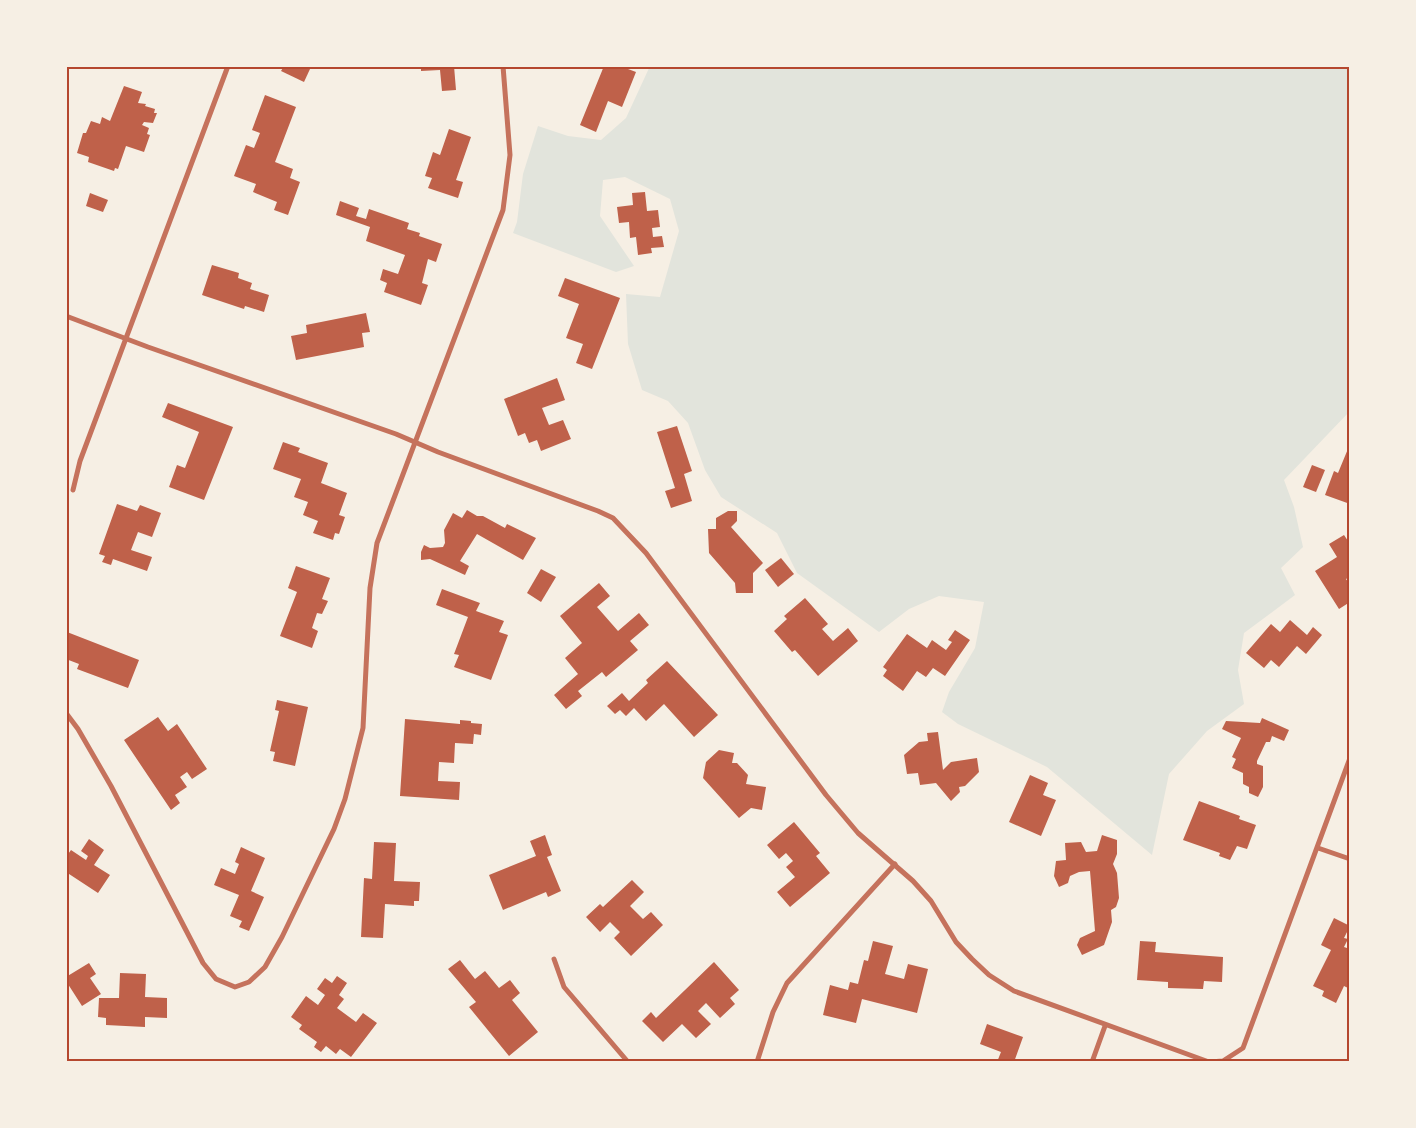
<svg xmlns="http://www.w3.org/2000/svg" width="1416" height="1128" viewBox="0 0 1416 1128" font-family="'DM Sans',sans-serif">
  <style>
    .green { fill: #e2e4dc }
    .building { fill: #bf614a }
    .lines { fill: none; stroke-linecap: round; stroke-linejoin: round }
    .minor { stroke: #c5725c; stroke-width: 5 }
    .neatline { fill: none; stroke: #b5482f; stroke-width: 2 }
  </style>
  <rect width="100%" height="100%" fill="#f6efe4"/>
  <polygon class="green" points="650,66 1350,66 1350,411 1284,480 1294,507 1303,547 1281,568 1295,595 1244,633 1238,670 1244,704 1207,731 1169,774 1152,855 1047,767 958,724 942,712 949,692 975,648 984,602 939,596 909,609 879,632 797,573 777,533 721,497 705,470 688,423 668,401 642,390 628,344 626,294 660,297 679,231 670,199 625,177 603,180 600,216 634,266 616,272 513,233 517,222 523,174 538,126 568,136 601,140 626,118"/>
  <g class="building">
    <polygon points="284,66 304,66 310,69 304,82 281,71"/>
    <polygon points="421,66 454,66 456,90 442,91 440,70 421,71"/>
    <polygon points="604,66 620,66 636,72 622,107 608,101 596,132 580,125"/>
    <polygon points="124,86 142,92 138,103 146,104 145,106 155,109 154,113 157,113 153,123 144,122 142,125 149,128 147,134 150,135 144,152 126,146 118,169 115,168 114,171 88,162 89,157 77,153 83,133 86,133 91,121 100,124 102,117 110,121"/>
    <polygon points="265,95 296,107 275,162 293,169 290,178 300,182 288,215 274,210 277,202 253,192 256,184 234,176 246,145 254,148 260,133 252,130"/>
    <polygon points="449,129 471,137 456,180 463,182 458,198 428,188 432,178 425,176 433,152 440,155"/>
    <polygon points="645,192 647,211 658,210 660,227 652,228 653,237 662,236 664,247 651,248 652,253 638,255 636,237 630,238 629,222 619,223 617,207 633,205 632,193"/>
    <polygon points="90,193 108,200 103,212 86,206"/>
    <polygon points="340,201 359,208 356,216 366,219 369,209 409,223 407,229 420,233 419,236 442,244 436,262 428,259 422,283 428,285 421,305 384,292 387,283 380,280 383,269 398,274 405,255 366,241 370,227 336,215"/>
    <polygon points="212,265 239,273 238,278 252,283 250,289 269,295 264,312 245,306 244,309 202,295"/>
    <polygon points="565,278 620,298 592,369 576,363 583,344 566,338 579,304 558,296"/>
    <polygon points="366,313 370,332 362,333 364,347 296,360 291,336 307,333 306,325"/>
    <polygon points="557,378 565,400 542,408 549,425 563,420 571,439 541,451 537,440 529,443 525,433 518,436 504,399"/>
    <polygon points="168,403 233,427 204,500 169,487 177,465 185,468 199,432 162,417"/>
    <polygon points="677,426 692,471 684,474 692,501 671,508 665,491 675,488 657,432"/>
    <polygon points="283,442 300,448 298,452 328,463 321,483 347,493 339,515 345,517 339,534 335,533 333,540 313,533 318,521 303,515 308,502 294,497 301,479 273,469"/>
    <polygon points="1350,444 1350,504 1325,495 1334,471 1338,473"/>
    <polygon points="1312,465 1325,470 1316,492 1303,487"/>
    <polygon points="117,504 137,511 140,505 161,513 152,537 138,532 131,550 152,557 147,571 113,559 111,565 102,562 105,556 99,554"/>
    <polygon points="467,510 477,516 483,516 505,528 507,524 536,538 523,560 477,534 460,561 469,566 465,575 430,559 421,560 421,552 424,545 430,548 443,547 445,543 444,530 453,513 462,518"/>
    <polygon points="728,511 737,511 737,521 731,527 763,563 753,573 753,593 736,593 735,583 709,553 708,529 716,529 716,518"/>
    <polygon points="1344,535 1350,544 1350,577 1346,579 1350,585 1350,602 1339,609 1315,571 1337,557 1329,544"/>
    <polygon points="781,558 794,574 778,587 765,570"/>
    <polygon points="296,566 330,578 322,599 328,601 322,614 317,613 312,628 318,631 312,648 280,636 297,592 288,588"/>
    <polygon points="541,569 556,577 541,602 527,593"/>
    <polygon points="599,583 610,596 597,607 618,631 639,613 649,625 630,641 638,650 606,677 602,672 578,691 582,696 566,709 554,695 578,674 565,658 582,643 560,616"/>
    <polygon points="442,589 480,603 476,611 504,621 499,632 508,635 491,680 454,667 459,655 454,654 468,617 436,605"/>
    <polygon points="805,598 828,624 822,629 833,641 848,628 858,641 818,676 795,650 792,652 774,631 787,619 784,616"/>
    <polygon points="1290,620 1307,635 1313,627 1322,635 1306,654 1297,646 1279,667 1271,660 1264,668 1246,653 1271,624 1280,632"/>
    <polygon points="955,630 970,640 945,676 933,668 926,677 917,671 903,691 883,676 887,670 883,667 907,634 927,648 932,640 946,650 952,642 948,640"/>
    <polygon points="67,632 139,660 128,688 77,669 79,664 66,659"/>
    <polygon points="667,661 718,715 694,737 664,704 646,721 634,708 626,716 620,710 615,714 607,706 622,693 629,701 648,683 646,680"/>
    <polygon points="277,700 308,707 295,766 273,761 275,752 270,751 279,711 275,710"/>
    <polygon points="158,717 168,731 177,724 207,769 192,779 187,772 180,777 187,787 175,795 180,803 171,810 124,740"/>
    <polygon points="1262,718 1289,730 1284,741 1272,736 1270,742 1266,742 1257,761 1257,764 1263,766 1263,787 1258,797 1249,793 1249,787 1243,784 1243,773 1232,768 1236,759 1232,757 1241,738 1222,729 1226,721 1260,723"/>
    <polygon points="405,719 460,724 460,720 471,721 471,723 482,724 481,735 474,734 473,744 455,743 454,763 439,762 438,781 460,782 459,800 400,796"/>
    <polygon points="938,732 943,770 951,762 977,758 979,772 965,786 959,787 960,792 951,801 936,783 920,785 918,773 907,774 904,755 919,742 928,741 927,733"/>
    <polygon points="719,750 734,753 732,763 737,763 748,775 746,784 766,787 762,810 751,808 739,818 703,778 706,762"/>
    <polygon points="1030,775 1048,783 1043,795 1056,800 1041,836 1009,822"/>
    <polygon points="1199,801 1240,816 1239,819 1256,825 1247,849 1237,846 1230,860 1219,856 1220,853 1183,840"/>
    <polygon points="794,822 820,853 816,856 830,873 790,907 777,892 795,877 786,867 793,861 786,853 779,859 767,845"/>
    <polygon points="545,835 552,855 547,857 561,891 548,897 546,892 503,910 489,875 536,856 530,841"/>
    <polygon points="1102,835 1117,840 1117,854 1113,864 1117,873 1119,898 1116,907 1111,910 1112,922 1104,945 1082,955 1077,945 1080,938 1095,931 1090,871 1079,872 1070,876 1068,883 1059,887 1054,876 1056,861 1066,860 1065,843 1081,842 1086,852 1097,851"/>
    <polygon points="89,839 104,850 94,865 110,875 98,893 66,872 66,857 71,850 86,860 88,856 81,851"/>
    <polygon points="374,842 396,843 394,881 420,882 419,901 414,901 414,906 385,904 383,938 361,937 364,878 372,879"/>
    <polygon points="241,847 265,858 251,891 264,897 249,931 239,927 242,921 230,916 239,895 214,885 221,868 235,874 239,864 235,862"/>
    <polygon points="632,880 644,892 630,906 643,919 651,912 663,925 631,956 614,938 620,932 610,922 600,932 586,917 600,904 603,907"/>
    <polygon points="1334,918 1350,926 1344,938 1348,939 1344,947 1350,949 1350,989 1344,986 1336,1003 1322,996 1324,991 1313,986 1331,950 1321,945"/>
    <polygon points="873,941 893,946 885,974 904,979 908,964 928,969 917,1013 862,999 856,1023 823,1015 830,985 848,990 850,982 858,984 864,960 868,961"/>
    <polygon points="1140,941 1156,942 1155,952 1223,957 1222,982 1204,981 1203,989 1168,988 1168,982 1137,980"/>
    <polygon points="460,960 475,979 485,971 499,988 510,980 520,993 512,1000 538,1032 509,1056 469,1007 476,1002 448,969"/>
    <polygon points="714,962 739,990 730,998 735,1004 720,1018 706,1003 698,1011 711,1024 696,1038 682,1024 663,1042 642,1021 651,1012 656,1018"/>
    <polygon points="89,963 96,974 90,978 101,994 82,1006 66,981 66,977"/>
    <polygon points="120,973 146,974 145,997 167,998 167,1018 145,1017 145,1027 106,1025 106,1018 98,1017 99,998 119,998"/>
    <polygon points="337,976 347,983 339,995 344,999 337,1008 356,1022 363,1013 377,1023 351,1057 340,1049 336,1054 326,1046 321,1052 314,1047 317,1042 299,1029 302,1025 291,1017 306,996 318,1005 325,995 317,989 325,978 332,983"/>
    <polygon points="987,1024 1023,1037 1014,1062 997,1062 1001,1052 980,1044"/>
  </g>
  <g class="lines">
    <g class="minor">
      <polyline points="66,316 148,347 396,434 438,452 598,511 613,518 646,553 826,795 858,833 913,881 931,901 956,942 972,959 989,975 1014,991 1209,1062"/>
      <polyline points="73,490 80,461 228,66"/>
      <polyline points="66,713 78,729 111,786 203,963 216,979 235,987 249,982 265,967 282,937 334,829 345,799 363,728 370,588 377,543 503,210 510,155 503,66"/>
      <polyline points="1318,848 1350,859"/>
      <polyline points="554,959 564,987 628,1062"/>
      <polyline points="757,1062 773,1012 787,983 895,864"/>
      <polyline points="1092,1062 1105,1026"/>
      <polyline points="1210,1062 1223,1061 1243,1048 1350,758"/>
    </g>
  </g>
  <rect width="1416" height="1128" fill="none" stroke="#f6efe4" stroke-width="135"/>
  <rect x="68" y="68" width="1280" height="992" class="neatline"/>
</svg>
